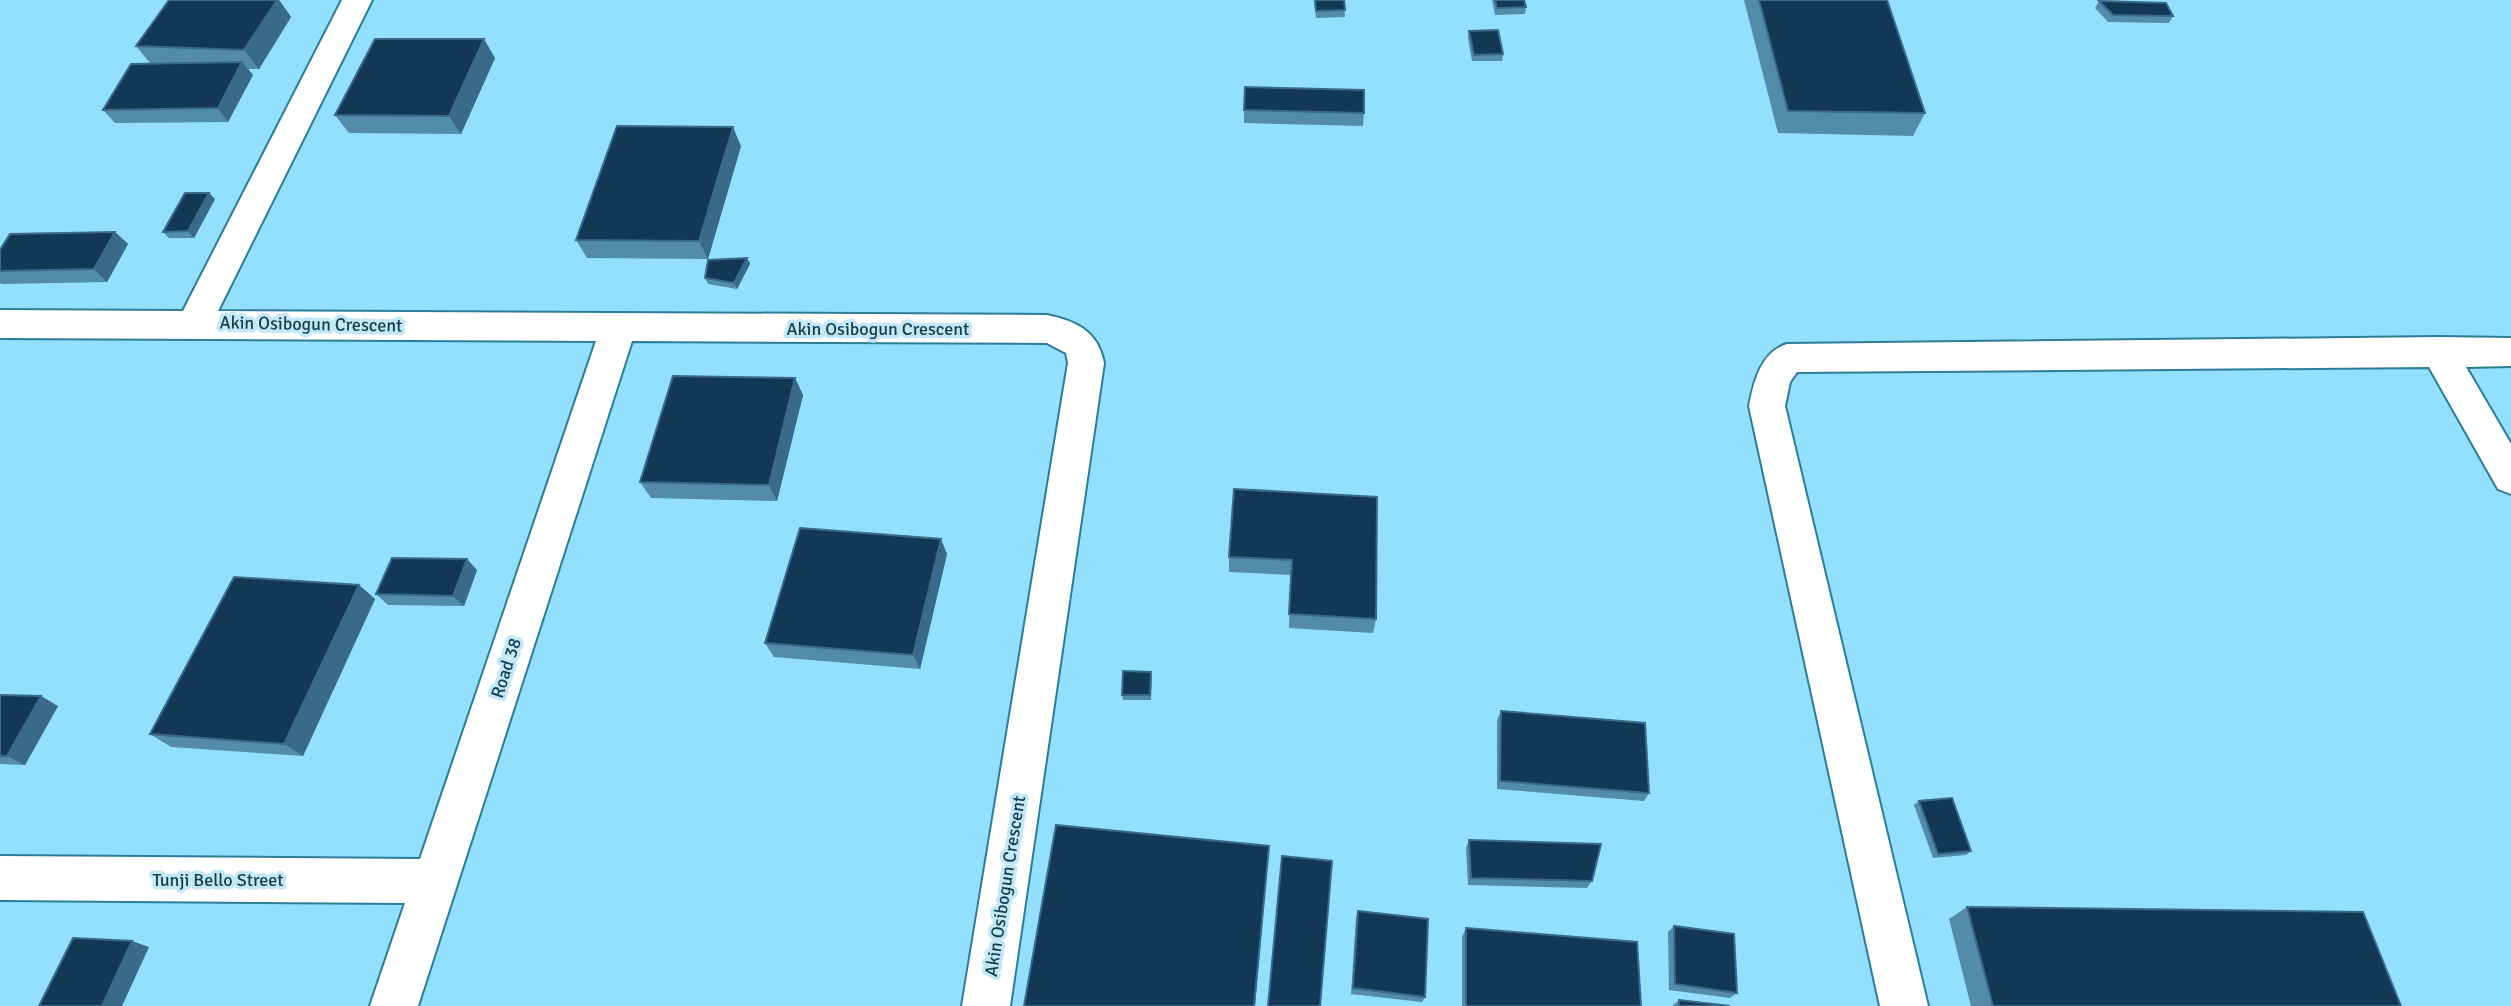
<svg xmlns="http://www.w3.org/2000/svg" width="2511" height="1006" viewBox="0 0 2511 1006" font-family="Signika,sans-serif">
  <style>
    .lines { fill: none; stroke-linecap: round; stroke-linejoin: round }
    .street-casing { stroke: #2d7c98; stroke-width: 4 }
    .street { fill: #fff; fill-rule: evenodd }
    .wall { fill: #528ca9 }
    .shaded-wall { fill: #396a87 }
    .building { fill: #133854; stroke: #396a87; stroke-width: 2 }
    .labels { text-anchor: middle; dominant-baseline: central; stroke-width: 7; stroke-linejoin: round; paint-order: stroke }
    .street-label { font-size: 18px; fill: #123f4e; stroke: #c2e7f6 }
  </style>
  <rect width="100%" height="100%" fill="#92dffe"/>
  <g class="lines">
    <defs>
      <g id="street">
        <path d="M342,0H372L218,311L1047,315C1076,321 1098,331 1104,363L1010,1006H962L1068,363L1066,353L1047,343L632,341L418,1006H370L405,903L0,900V856L420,859L596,341L0,338V310L183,311Z"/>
        <path d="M2438,337L2511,338V366L2466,367L2511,444V494L2498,489L2429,367L1797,372L1790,382L1785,406L1928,1006H1880L1749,406C1754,381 1761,352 1787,344Z"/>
      </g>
    </defs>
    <use href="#street" class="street-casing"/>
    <use href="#street" class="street"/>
  </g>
  <g class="wall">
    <polygon points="169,0 279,0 291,17 259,69 248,69 253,75 228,122 115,123 103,110 150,63 136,46"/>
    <polygon points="1314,0 1344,0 1345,17 1316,18"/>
    <polygon points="1492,0 1524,0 1526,7 1525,14 1495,15"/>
    <polygon points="1744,0 1887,0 1925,113 1913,136 1778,133"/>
    <polygon points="2099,1 2173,16 2169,23 2108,22 2095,8"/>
    <polygon points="1469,31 1503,54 1502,61 1472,61 1468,38"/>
    <polygon points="495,58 461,134 349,133 335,115"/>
    <polygon points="1244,110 1364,113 1363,126 1244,123"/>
    <polygon points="741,146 708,259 587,258 576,240"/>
    <polygon points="215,199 194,238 169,238 163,232"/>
    <polygon points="115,232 128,244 107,282 2,284 0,283 0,250"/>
    <polygon points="747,258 750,264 737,289 708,284 705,278"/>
    <polygon points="795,378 803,395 777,501 651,498 640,482"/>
    <polygon points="1234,489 1376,619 1373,633 1289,628 1291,575 1229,572 1229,557"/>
    <polygon points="947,554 920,669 774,657 765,643"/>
    <polygon points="477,570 464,606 388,605 376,594"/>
    <polygon points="359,585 375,599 303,756 171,747 150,734"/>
    <polygon points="1152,676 1151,700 1123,700 1122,695"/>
    <polygon points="0,695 58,706 25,765 0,764"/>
    <polygon points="1501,711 1649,793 1644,801 1497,789 1497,720"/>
    <polygon points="1919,801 1971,851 1966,855 1933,858 1914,805"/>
    <polygon points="1469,840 1592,881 1587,888 1468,885 1466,848"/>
    <polygon points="1967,907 2401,1006 1971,1006 1949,919"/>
    <polygon points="1358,911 1425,997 1422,1002 1351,994 1356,918"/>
    <polygon points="1674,926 1737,993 1730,998 1669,990 1668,932"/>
    <polygon points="1466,928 1641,1006 1462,1006 1462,937"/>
    <polygon points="1679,1000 1730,1006 1672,1006"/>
  </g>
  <g class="shaded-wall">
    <polygon points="277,0 279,0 291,17 259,69 244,50"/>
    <polygon points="484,39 495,58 461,134 449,116"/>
    <polygon points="242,62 253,75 228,122 218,108"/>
    <polygon points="733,127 741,146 708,259 699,241"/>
    <polygon points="209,193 215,199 194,238 188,231"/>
    <polygon points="115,232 128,244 107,282 94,269"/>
    <polygon points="747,258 750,264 737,289 734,283"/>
    <polygon points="795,378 803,395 777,501 769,485"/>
    <polygon points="941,539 947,554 920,669 913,655"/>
    <polygon points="467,559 477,570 464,606 453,596"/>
    <polygon points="359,585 375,599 303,756 284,744"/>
    <polygon points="41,696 58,706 25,765 7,756"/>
    <polygon points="1269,846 1255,1006 1254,1006"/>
    <polygon points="132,941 149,947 122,1006 102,1006"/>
  </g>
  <g class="building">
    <polygon points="169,0 277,0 244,50 136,46"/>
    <polygon points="1315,0 1344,0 1345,10 1316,11"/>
    <polygon points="1495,0 1524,0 1526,7 1497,8"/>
    <polygon points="1759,0 1887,0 1925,113 1788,111"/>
    <polygon points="2099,1 2166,3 2173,16 2113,15"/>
    <polygon points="1498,30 1503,54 1474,55 1469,31"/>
    <polygon points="375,39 484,39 449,116 335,115"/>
    <polygon points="242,62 218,108 103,110 131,64"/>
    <polygon points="1245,87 1364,90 1364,113 1244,110"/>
    <polygon points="617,126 733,127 699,241 576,240"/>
    <polygon points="185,193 209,193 188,231 163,232"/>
    <polygon points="115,232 94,269 0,271 0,250 10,234"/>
    <polygon points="747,258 734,283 705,278 708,260"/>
    <polygon points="673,376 795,378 769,485 640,482"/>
    <polygon points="1234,489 1377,497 1376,619 1289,614 1292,560 1229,557"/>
    <polygon points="800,528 941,539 913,655 765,643"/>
    <polygon points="392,558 467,559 453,596 376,594"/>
    <polygon points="234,577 359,585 284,744 150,734"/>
    <polygon points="1123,671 1151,672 1150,695 1122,695"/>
    <polygon points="0,695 41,696 7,756 0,756"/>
    <polygon points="1501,711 1645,723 1649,793 1500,781"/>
    <polygon points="1952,798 1971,851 1938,854 1919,801"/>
    <polygon points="1056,825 1269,846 1254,1006 1024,1006"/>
    <polygon points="1469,840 1601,844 1592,881 1471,878"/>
    <polygon points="1282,856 1332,861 1320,1006 1268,1006"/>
    <polygon points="1967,907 2363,912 2401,1006 1993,1006"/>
    <polygon points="1358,911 1428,919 1425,997 1353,988"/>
    <polygon points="1674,926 1734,934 1737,993 1675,984"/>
    <polygon points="1466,928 1637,942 1641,1006 1466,1006"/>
    <polygon points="73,938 132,941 102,1006 39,1006"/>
    <polygon points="1679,1000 1730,1006 1679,1006"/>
  </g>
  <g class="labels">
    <g class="street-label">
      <text transform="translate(311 324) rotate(1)">Akin Osibogun Crescent</text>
      <text x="878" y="329">Akin Osibogun Crescent</text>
      <text transform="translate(506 668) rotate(-72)">Road 38</text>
      <text x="218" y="880">Tunji Bello Street</text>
      <text transform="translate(1005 886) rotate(-81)">Akin Osibogun Crescent</text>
    </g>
  </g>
</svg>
